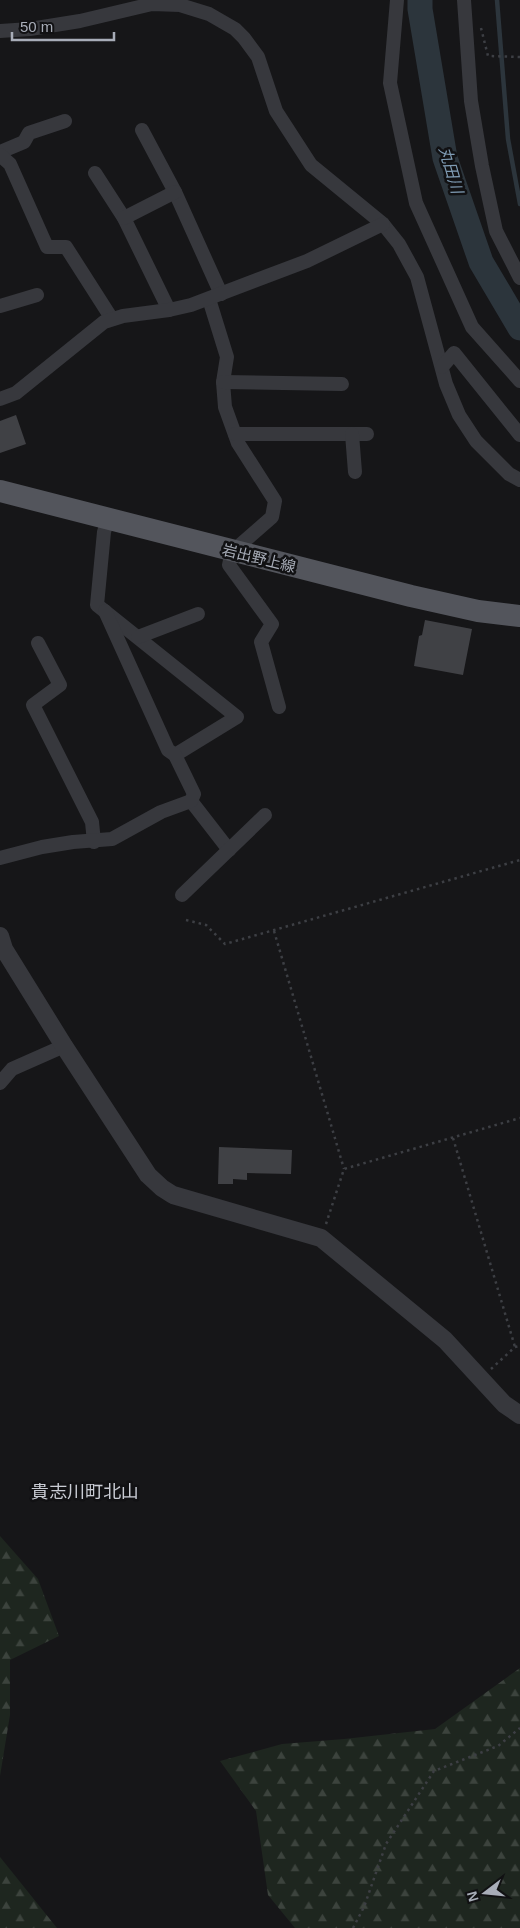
<svg xmlns="http://www.w3.org/2000/svg" width="520" height="1928" viewBox="0 0 520 1928" font-family="Helvetica,'Noto Sans JP',sans-serif">
  <style>
    .forest { fill: url(#forest-firs) }
    .lines { fill: none; stroke-linecap: round; stroke-linejoin: round }
    .stream { stroke: #2c353c; stroke-width: 4.5 }
    .river { stroke: #2c353c; stroke-width: 25 }
    .building { fill: #404145 }
    .path { stroke: #3d3f44; stroke-width: 2.5; stroke-dasharray: 2.5 4; stroke-linecap: butt }
    .minor { stroke: #37383d; stroke-width: 14 }
    .tertiary { stroke: #37383d; stroke-width: 18 }
    .primary { stroke: #53555c; stroke-width: 22 }
    .labels { text-anchor: middle; dominant-baseline: central; stroke-width: 5; stroke-linejoin: round; paint-order: stroke }
    .street-label { font-size: 15px; fill: #a8adb8; stroke: #111113 }
    .water-label { font-size: 16px; font-style: italic; fill: #7f9bb3; stroke: #111113 }
    .quarter-label { font-size: 18px; fill: #c9ccd4; stroke: #111113 }
  </style>
  <defs>
    <pattern id="forest-firs" width="22" height="20" patternUnits="userSpaceOnUse" patternTransform="scale(1.25)"><rect width="22" height="20" fill="#1e261f"/><path d="M5 1l3.5 6h-7zM16 11l3.5 6h-7z" fill="#3c433d"/></pattern>
  </defs>
  <rect width="100%" height="100%" fill="#161618"/>
  <g class="forest">
    <polygon points="0,1536 38,1579 59,1636 10,1660 10,1715 0,1776"/>
    <polygon points="520,1668 520,1928 295,1928 268,1895 256,1811 220,1761 282,1744 344,1739 435,1729"/>
    <polygon points="0,1857 57,1928 0,1928"/>
  </g>
  <g class="lines">
    <polyline class="stream" points="497,0 508,139 520,204"/>
    <polyline class="river" points="420,0 420,9 445,158 481,262 520,328"/>
  </g>
  <g class="building">
    <polygon points="16,415 26,444 0,453 0,421"/>
    <polygon points="425,620 472,629 463,675 414,666 419,636 422,635"/>
    <polygon points="219,1147 292,1150 291,1174 247,1173 247,1180 233,1179 233,1184 218,1184"/>
  </g>
  <g class="lines">
    <g class="path">
      <polyline points="481,28 488,56 520,57"/>
      <polyline points="186,920 206,925 225,944 520,860"/>
      <polyline points="274,931 344,1169"/>
      <polyline points="453,1138 515,1347"/>
      <polyline points="326,1224 344,1169 520,1118"/>
      <polyline points="491,1369 515,1347 520,1346"/>
      <polyline points="353,1928 364,1907 386,1844 434,1771 498,1746 520,1728"/>
    </g>
    <g class="minor">
      <polyline points="397,0 390,83 416,203 472,327 520,381"/>
      <polyline points="464,0 471,101 482,166 496,231 520,278"/>
      <polyline points="0,31 30,29 80,21 152,4 180,5 209,14 235,29 244,38 258,57 276,111 311,165 383,224 399,244 417,277 446,384 459,415 476,441 509,474 520,480"/>
      <polyline points="142,130 175,192 221,294"/>
      <polyline points="0,152 24,142 29,133 65,121"/>
      <polyline points="0,155 10,164 47,247 66,247 112,319"/>
      <polyline points="95,173 124,218 169,310"/>
      <polyline points="124,218 175,192"/>
      <polyline points="209,299 227,357 223,382 225,407 238,443 275,501 272,517 232,552 229,565 272,624 261,642 279,707"/>
      <polyline points="0,306 37,295"/>
      <polyline points="442,367 454,353 520,435"/>
      <polyline points="223,382 342,384"/>
      <polyline points="0,399 16,393 104,322 123,316 169,310 191,305 307,261 383,224"/>
      <polyline points="235,434 367,434"/>
      <polyline points="352,434 355,472"/>
      <polyline points="108,519 104,532 97,605 237,717 175,755"/>
      <polyline points="138,637 198,614"/>
      <polyline points="38,643 60,685 33,705 92,822 94,842"/>
      <polyline points="191,801 229,850"/>
      <polyline points="0,858 42,847 73,842 112,839 161,812 191,801 194,794 175,755 168,750 105,611"/>
      <polyline points="182,895 265,815"/>
      <polyline points="0,1083 12,1069 64,1046"/>
    </g>
    <polyline class="tertiary" points="0,936 4,949 64,1046 148,1175 162,1188 173,1195 321,1238 445,1340 504,1404 520,1415"/>
    <polyline class="primary" points="0,491 411,596 478,611 520,616"/>
  </g>
  <g class="labels">
    <g class="street-label">
      <text transform="translate(259 558) rotate(14)">岩出野上線</text>
    </g>
    <g class="water-label">
      <text transform="translate(451 170) rotate(74)">丸田川</text>
    </g>
    <g class="quarter-label">
      <text x="85" y="1492">貴志川町北山</text>
    </g>
  </g>
  <g transform="translate(485 1893) rotate(254)" stroke="#111113" stroke-width="4" paint-order="stroke">
  <path d="M0-4L9 19L0 12L-9 19Z" fill="#a8adb8"/>
  <text y="-8" font-size="14" font-weight="bold" text-anchor="middle" fill="#a8adb8">N</text>
  </g>
  <path d="M12 32v8h102v-8" fill="none" stroke="#a8adb8" stroke-width="2.5"/>
  <text x="20" y="32" font-size="15" fill="#a8adb8" stroke="#111113" stroke-width="4" paint-order="stroke">50 m</text>
</svg>
